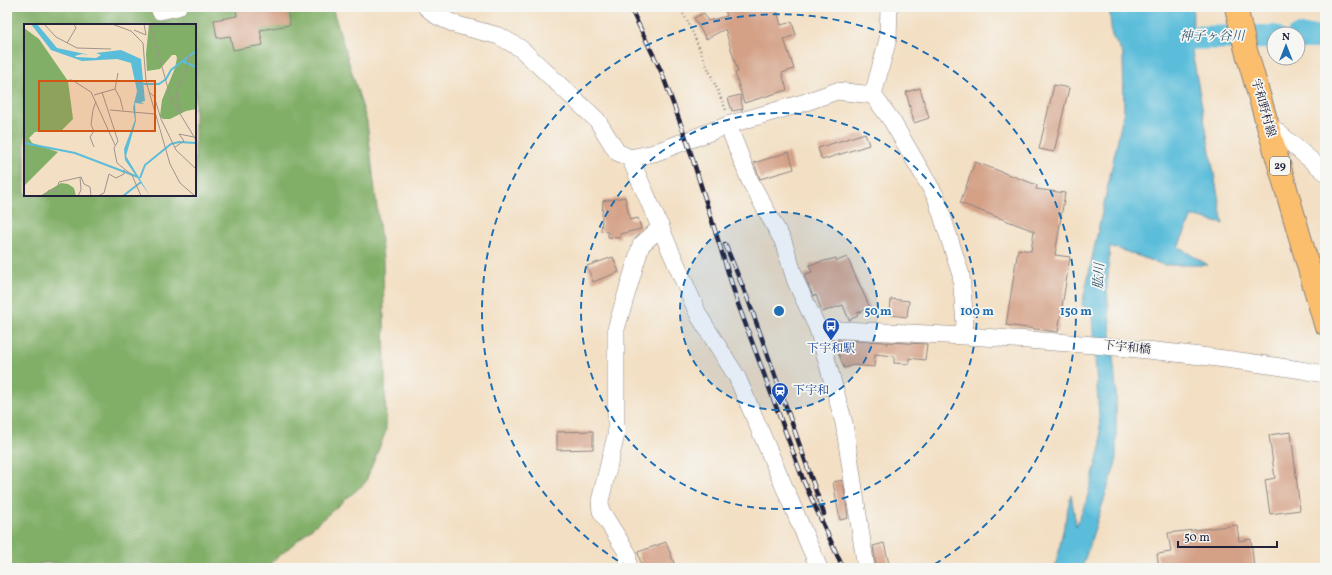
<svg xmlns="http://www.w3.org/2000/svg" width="1332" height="575" viewBox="0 0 1332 575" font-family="Vollkorn,'Noto Serif JP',serif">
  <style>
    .forest { fill: #81af67; stroke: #526851; fill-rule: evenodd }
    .water { fill: #5cbdda; stroke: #3f708a }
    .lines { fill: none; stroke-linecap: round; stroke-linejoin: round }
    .river { stroke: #5cbdda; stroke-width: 24 }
    .building { fill: #d4a187 }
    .minor-casing { stroke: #8a807f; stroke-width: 18 }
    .major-casing { stroke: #8a807f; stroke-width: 24 }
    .path { stroke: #8a807f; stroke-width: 2.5; stroke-dasharray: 1 3; stroke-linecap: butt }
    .minor { stroke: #fff; stroke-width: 17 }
    .major { stroke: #fabe6d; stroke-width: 22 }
    .rail-casing { stroke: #22223b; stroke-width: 4.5 }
    .rail { stroke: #f6f6f2; stroke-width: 3; stroke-dasharray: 9; stroke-linecap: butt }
    .ring { fill: none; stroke: #1f6fb2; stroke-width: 2; stroke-dasharray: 7 5 }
    .labels { text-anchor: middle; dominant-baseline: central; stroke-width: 3.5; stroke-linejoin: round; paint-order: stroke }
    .shield { fill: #f6f6f2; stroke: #626272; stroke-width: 1 }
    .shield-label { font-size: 11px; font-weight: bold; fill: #22223b }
    .street-label { font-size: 12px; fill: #22223b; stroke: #f6f6f2 }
    .transit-label { font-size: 12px; fill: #164399; stroke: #f6f6f2 }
    .water-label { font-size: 13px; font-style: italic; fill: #365873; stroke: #f6f6f2 }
    .inset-river { fill: none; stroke: #5cbdda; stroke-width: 2 }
    .inset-road { fill: none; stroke: #9f938d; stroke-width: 1 }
    .view { fill: #d45411; fill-opacity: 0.15; stroke: #d45411; stroke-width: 2 }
    .inset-edge { fill: none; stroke: #22223b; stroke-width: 2 }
    .centre { fill: #1f6fb2; stroke: #f6f6f2; stroke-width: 2 }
    .ring-label { font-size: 12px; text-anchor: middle; font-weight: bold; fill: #1f6fb2; stroke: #f6f6f2; stroke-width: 3.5; stroke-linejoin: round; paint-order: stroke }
  </style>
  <rect width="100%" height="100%" fill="#f6f6f2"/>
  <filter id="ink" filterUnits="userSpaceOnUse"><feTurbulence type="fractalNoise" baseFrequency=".025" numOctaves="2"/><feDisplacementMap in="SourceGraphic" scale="8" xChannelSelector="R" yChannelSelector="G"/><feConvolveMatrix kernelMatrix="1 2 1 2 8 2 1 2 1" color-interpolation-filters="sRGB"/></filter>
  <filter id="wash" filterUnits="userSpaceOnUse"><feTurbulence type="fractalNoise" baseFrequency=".012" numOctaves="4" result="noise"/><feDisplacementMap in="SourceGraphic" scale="16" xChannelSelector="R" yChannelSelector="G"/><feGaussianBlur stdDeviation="0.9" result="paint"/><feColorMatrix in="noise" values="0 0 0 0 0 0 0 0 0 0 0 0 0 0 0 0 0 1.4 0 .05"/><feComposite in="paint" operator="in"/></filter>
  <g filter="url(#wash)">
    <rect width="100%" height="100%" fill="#f3dfc3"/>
    <path class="forest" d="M7,7H332L367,122L383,259L386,431L365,483L266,567L47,563L20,568H7ZM25,25H195V195H25Z"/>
    <polygon class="water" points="1109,7 1193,7 1192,51 1223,224 1192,216 1178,247 1208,265 1164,265 1110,246 1107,290 1116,389 1116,462 1082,568 1055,568 1071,494 1076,526 1086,502 1101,444 1092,315 1082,305 1124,111 1123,54 1112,36"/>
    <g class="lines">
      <g class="river">
        <polyline points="1298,37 1325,37"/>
        <polyline points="1160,38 1274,37"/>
      </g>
    </g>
    <g id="blocks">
      <g class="building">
        <polygon points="245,7 287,7 290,25 260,30 263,45 233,50 230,36 217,38 214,20 237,16 236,9"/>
        <polygon points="724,7 776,7 781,25 792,22 796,35 784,39 794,69 782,73 787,90 744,103 735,73 738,72 725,29 706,39 694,18 704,13 708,21 727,16"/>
        <polygon points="1054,85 1069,88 1054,152 1039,149"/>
        <polygon points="920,88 929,118 914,123 906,92"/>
        <polygon points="740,95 743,109 732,111 728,98"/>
        <polygon points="865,133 869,145 822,160 818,148"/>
        <polygon points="789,152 794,169 760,179 754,163"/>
        <polygon points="975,162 1037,185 1036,189 1065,193 1055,255 1070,257 1058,332 1006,325 1018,249 1031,251 1034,231 960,203"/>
        <polygon points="625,197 630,220 638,218 641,229 620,234 620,238 608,237 608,232 601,231 603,201"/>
        <polygon points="613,257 619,272 593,282 587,266"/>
        <polygon points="847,257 870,308 857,313 858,316 849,320 843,305 822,312 816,295 813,296 804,275 812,272 809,265 836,258 837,261"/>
        <polygon points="891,299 909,301 907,317 890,315"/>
        <polygon points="833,340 885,342 887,345 887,342 927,344 925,360 909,358 909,364 894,363 894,356 875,354 874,367 854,365 844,368"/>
        <polygon points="593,431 593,449 557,450 557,432"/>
        <polygon points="1291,432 1300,510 1270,514 1265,480 1275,478 1269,435"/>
        <polygon points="843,480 848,518 840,520 833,482"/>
        <polygon points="1237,525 1239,541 1251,539 1254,568 1159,568 1157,554 1171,552 1168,533"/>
        <polygon points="666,542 676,568 642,568 638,552"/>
        <polygon points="884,543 890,568 876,568 873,546"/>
      </g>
    </g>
  </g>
  <g filter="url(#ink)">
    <use href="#blocks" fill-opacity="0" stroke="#8a807f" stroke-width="1"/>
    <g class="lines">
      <defs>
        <g id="minor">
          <polyline points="426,7 437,16 457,25 499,36 520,48 597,120 617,152 630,158 654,153 731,124 803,103 837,91 873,95 892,121 936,197 961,275 965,324 962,335"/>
          <polyline points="160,11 178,7"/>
          <polyline points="873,95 888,39 889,7"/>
          <polyline points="1267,123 1325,172"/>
          <polyline points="728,125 750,181 783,241 796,282 818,329 844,423 866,568"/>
          <polyline points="630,158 699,316 737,377 819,568"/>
          <path d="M818,329C988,336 1157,345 1325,374"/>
          <polyline points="628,568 628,554 601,511 600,501 616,435 616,329 641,245 661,227"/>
        </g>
        <polyline id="major" points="1236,7 1246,50 1325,324"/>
      </defs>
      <use href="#minor" class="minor-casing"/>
      <use href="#major" class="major-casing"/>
      <polyline class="path" points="679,7 688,22 726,110"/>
      <use href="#minor" class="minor"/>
      <use href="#major" class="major"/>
      <defs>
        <g id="rail">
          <polyline points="630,7 661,71 687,141 738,304 804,482 843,568"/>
          <polyline points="725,244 749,302 824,514"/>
        </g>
      </defs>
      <use href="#rail" class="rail-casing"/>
      <use href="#rail" class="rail"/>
    </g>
  </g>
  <circle cx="779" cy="311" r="99" fill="#1f6fb2" fill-opacity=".12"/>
  <g class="ring">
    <circle cx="779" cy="311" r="99"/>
    <circle cx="779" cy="311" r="198"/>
    <path d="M628 567A297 297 0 1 1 930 567"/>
  </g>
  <defs>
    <symbol id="bus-pin" viewBox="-11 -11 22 30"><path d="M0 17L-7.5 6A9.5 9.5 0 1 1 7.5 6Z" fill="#1a4fb4" stroke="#f6f6f2"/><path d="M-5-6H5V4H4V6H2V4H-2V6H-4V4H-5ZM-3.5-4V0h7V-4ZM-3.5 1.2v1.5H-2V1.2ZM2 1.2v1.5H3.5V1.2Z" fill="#fff"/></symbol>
    <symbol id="station-pin" viewBox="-11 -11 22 30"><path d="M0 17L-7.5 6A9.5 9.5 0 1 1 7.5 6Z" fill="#1a4fb4" stroke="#f6f6f2"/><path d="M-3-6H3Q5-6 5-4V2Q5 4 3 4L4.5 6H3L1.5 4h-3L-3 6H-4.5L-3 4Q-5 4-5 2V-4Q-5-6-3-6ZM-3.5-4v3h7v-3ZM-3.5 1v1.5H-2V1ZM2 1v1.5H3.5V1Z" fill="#fff"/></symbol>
  </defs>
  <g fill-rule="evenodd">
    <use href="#bus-pin" x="821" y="316" width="20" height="27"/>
    <use href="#station-pin" x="770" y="381" width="20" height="27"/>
  </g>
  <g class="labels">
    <rect class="shield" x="1270" y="157" width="20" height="18" rx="3"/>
    <g class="shield-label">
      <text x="1280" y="166">29</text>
    </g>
    <g class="street-label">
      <text transform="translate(1263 108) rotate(74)">宇和野村線</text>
      <text transform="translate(1127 348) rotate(6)">下宇和橋</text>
    </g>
    <g class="transit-label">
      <text x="831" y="349">下宇和駅</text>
      <text x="793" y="391" text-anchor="start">下宇和</text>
    </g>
    <g class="water-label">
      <text x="1212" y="37">神子ヶ谷川</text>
      <text transform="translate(1100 276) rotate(-87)">肱川</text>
    </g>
  </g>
  <g transform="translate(24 24)">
    <rect width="172" height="172" fill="#f3dfc3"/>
    <path d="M125,0H172V85L162,87L146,95H139L136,92L138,76L151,44L153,34L152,31H148L136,45L123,47L122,30ZM0,4L15,15L44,57L49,95L38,106L11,108L5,114L8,119L34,128L0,162ZM37,159L44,160L50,164L52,172H16Z" fill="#81af67"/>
    <path d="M7,0H13L33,24L66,31L58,30L51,32L52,33L72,34L77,31L72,29L97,26L117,35L121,77L117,78L120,80L111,79L112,97L102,132L126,172L101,136L100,125L111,96L109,84L113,67L107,39L93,35L58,37L27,26Z" fill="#5cbdda"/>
    <path class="inset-river" d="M158,37L172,43M115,60H135L142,55L147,46L172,27M0,119L51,129L114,153M116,154L121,141L147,120L155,118L172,119M99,172L117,158"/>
    <path class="inset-road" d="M20,0L32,13L53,24L87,25M88,0L107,7L119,19L122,57L146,140L156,159L171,172M126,0L147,75L172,116M110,6L122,11L120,0M43,19L52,4L50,0M94,49L91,65L96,74L99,86M29,58L48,56L67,68L91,121M78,68L94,117L90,124L93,139L108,151L117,172M126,69L130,72L137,95L152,126L172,145M70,71L91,65M86,86L131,90M157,88L152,73L155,60L163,46L165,30M70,123L66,113L70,107L67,101L69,86L72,77M151,123L160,117L155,110L170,113M20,172L25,166L32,168L35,158L57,153L60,160L66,163L67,172M54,172L57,166L56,153M74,172L80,169L85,150L92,154L100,150V146"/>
    <path class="view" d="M15,57H131V107H15Z"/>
    <rect width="172" height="172" class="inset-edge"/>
  </g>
  <circle cx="779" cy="311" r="6" class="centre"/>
  <g class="ring-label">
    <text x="878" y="315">50 m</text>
    <text x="977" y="315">100 m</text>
    <text x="1076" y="315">150 m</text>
  </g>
  <rect width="1332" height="575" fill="none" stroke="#f6f6f2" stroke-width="24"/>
  <g transform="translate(1286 46)"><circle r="19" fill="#f6f6f2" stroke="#a1a1a9"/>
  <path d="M0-3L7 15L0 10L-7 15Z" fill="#1f6fb2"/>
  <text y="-6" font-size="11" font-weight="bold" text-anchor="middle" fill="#22223b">N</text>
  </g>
  <path d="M1178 541v6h99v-6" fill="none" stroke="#22223b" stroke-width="2"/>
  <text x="1184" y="541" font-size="12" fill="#22223b" stroke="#f6f6f2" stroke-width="3" paint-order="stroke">50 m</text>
</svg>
